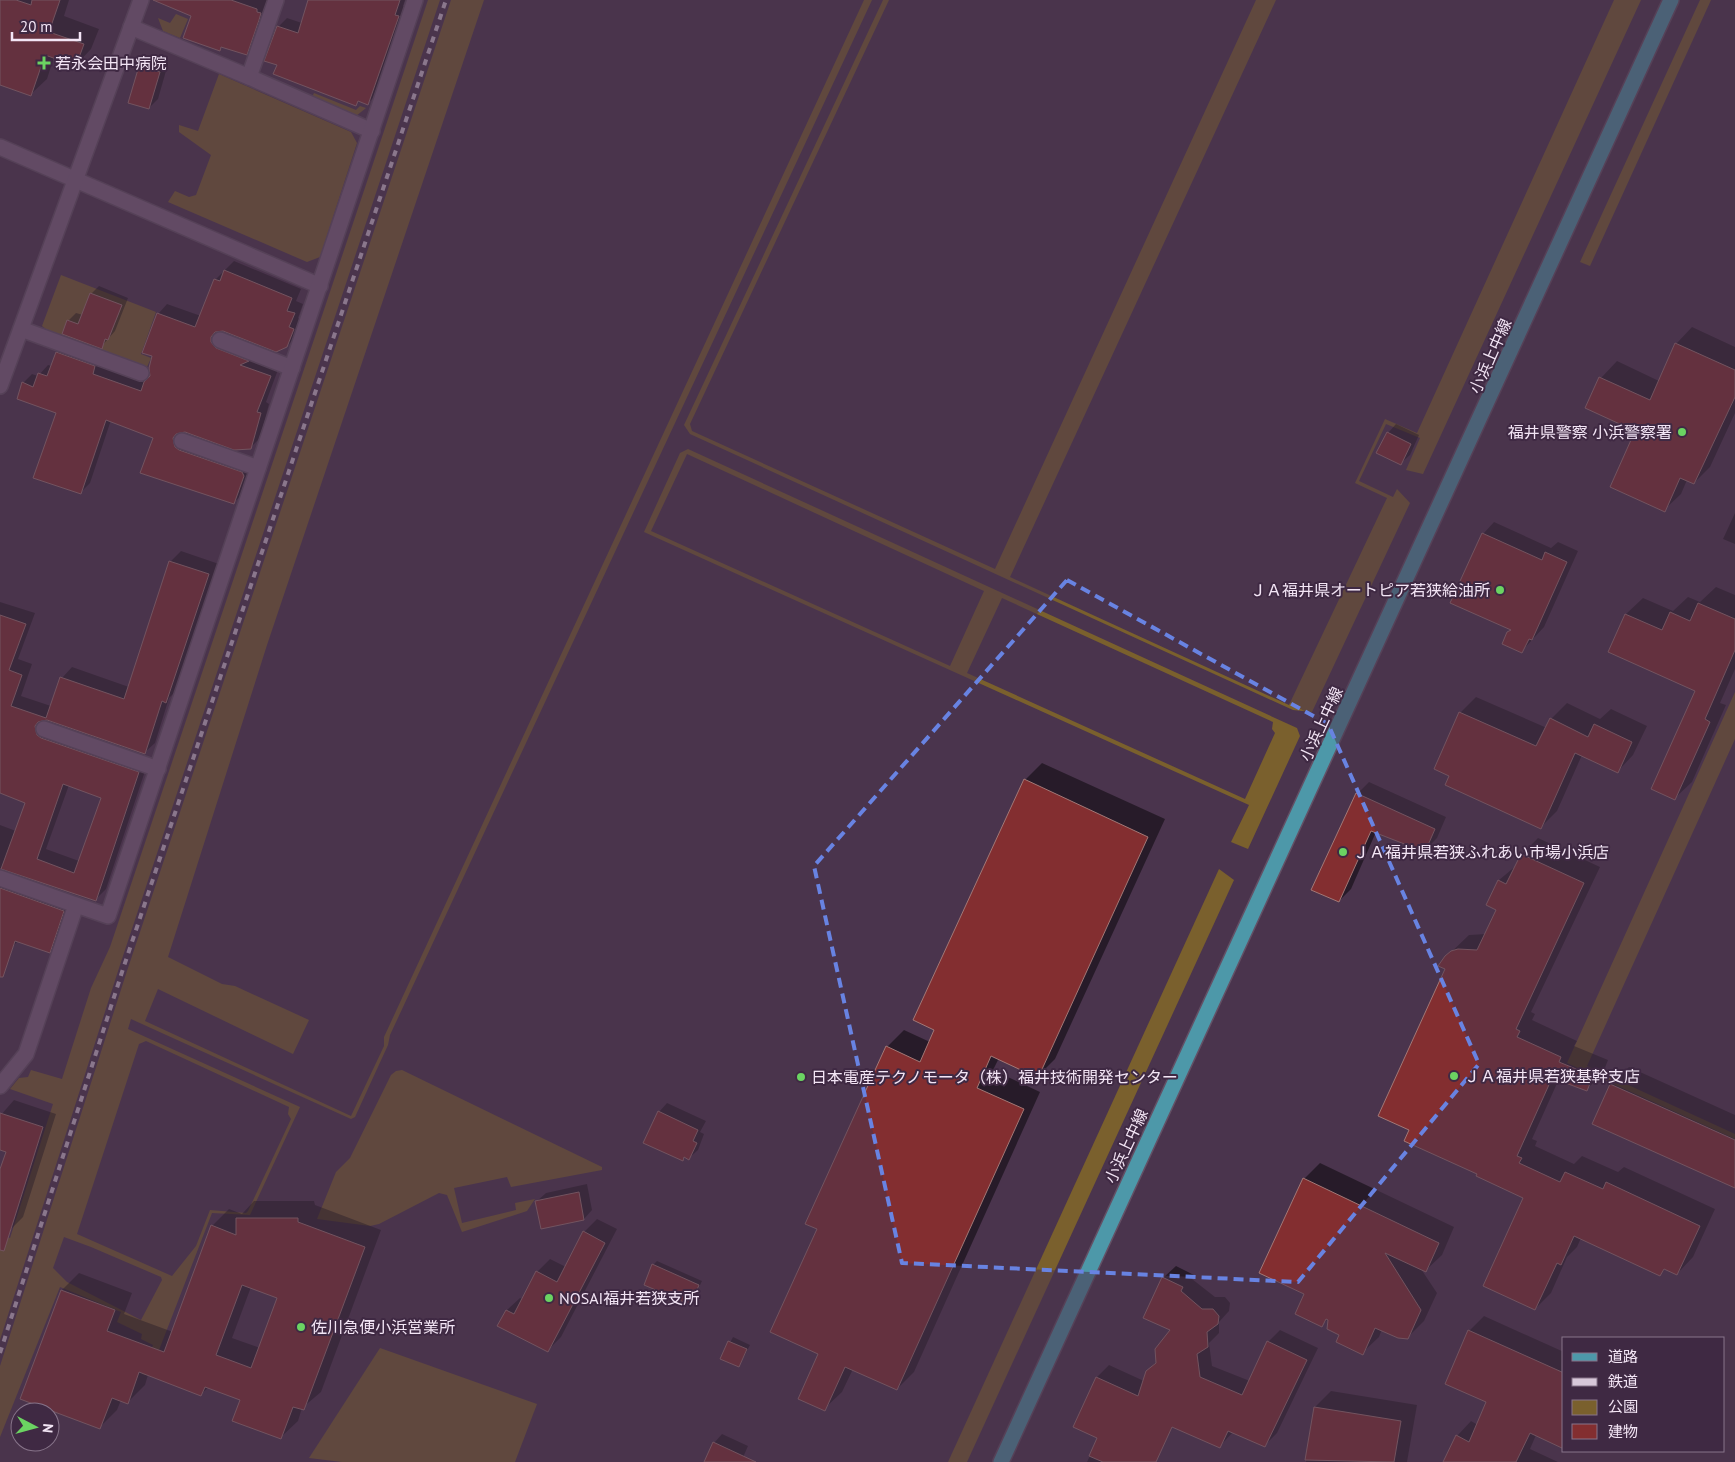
<svg xmlns="http://www.w3.org/2000/svg" width="1735" height="1462" viewBox="0 0 1735 1462" font-family="'PT Sans','Noto Sans JP',sans-serif">
  <style>
    .green { fill: #7a602d; fill-rule: evenodd }
    .shadow { fill: #0007; fill-rule: evenodd }
    .building { fill: #832e30; stroke: #a27876; fill-rule: evenodd }
    .lines { fill: none; stroke-linecap: round; stroke-linejoin: round }
    .minor-casing { stroke: #635065; stroke-width: 18 }
    .major-casing { stroke: #635065; stroke-width: 18 }
    .minor { stroke: #7e6581; stroke-width: 15 }
    .major { stroke: #4d98a9; stroke-width: 15 }
    .rail { stroke: #d7c7d9; stroke-width: 4; stroke-dasharray: 6 6; stroke-linecap: butt }
    .marked { fill: none; stroke: #6883e2; stroke-width: 4; stroke-dasharray: 10 6; stroke-linejoin: round }
    .poi-dot { fill: #6bd362; stroke: #3f2943; stroke-width: 2 }
    .labels { text-anchor: middle; dominant-baseline: central; stroke-width: 4; stroke-linejoin: round; paint-order: stroke }
    .poi-label { font-size: 16px; fill: #f3e5f5; stroke: #3f2943; text-anchor: start }
    .street-label { font-size: 16px; fill: #f3e5f5; stroke: #3f2943 }
  </style>
  <rect width="100%" height="100%" fill="#4a344d"/>
  <g class="green">
    <polygon points="428,0 440,0 119,968 0,1340 0,1235 10,1238 53,1104 10,1089 19,1078 28,1077 31,1070 62,1079 91,988 110,947"/>
    <path d="M451,0H484L267,645L168,957L222,984L235,986L309,1020L293,1054L158,989L145,1021L351,1116L384,1046V1037L864,0H872L390,1035L388,1045L355,1117L351,1119L131,1019L128,1029L300,1107L250,1215L212,1213L149,1376L142,1374L153,1345L141,1339L142,1334L117,1322L121,1312L60,1287L0,1437V1366L127,971ZM146,1041L289,1107L288,1114L291,1119L248,1211L246,1213L210,1210L196,1246L172,1276L77,1234L139,1044ZM64,1237L91,1247L161,1277L162,1280L141,1320L67,1282L53,1268Z"/>
    <polygon points="883,0 889,0 690,424 692,431 995,569 1256,0 1276,0 1010,577 1289,705 1387,498 1355,483 1385,419 1417,433 1614,0 1641,0 1423,474 1406,470 1420,438 1386,424 1359,481 1393,497 1397,489 1410,503 1312,712 1293,710 690,434 684,425"/>
    <polygon points="1700,0 1711,0 1590,266 1580,262"/>
    <polygon points="176,14 188,19 180,38 163,31 158,18 170,23"/>
    <polygon points="219,74 351,132 357,143 320,257 307,262 168,202 175,191 189,197 196,195 211,155 179,132 179,125 198,131"/>
    <polygon points="314,93 356,110 360,106 366,108 356,116 312,97"/>
    <polygon points="61,275 156,312 141,354 151,358 147,367 47,330 42,326"/>
    <path d="M688,449L1297,728L1300,736L1248,849L1231,842L1249,805L644,532L680,453ZM687,454L984,591L950,666L651,531ZM1002,598L1273,722L1272,729L1275,733L1245,799L967,673Z"/>
    <polygon points="1735,692 1735,739 1587,1066 1735,1134 1735,1139 1567,1063"/>
    <polygon points="1219,869 1234,880 967,1462 948,1462"/>
    <polygon points="402,1070 602,1167 602,1170 511,1187 507,1177 454,1188 462,1223 516,1210 515,1203 535,1199 527,1211 462,1232 447,1195 439,1193 379,1224 370,1226 317,1219 336,1172 350,1158 391,1075 396,1071"/>
    <polygon points="380,1348 537,1404 515,1462 342,1462 309,1458"/>
  </g>
  <g class="shadow">
    <polygon points="0,0 69,0 64,16 99,29 91,49 76,65 54,57 47,79 31,94 0,84"/>
    <polygon points="180,0 268,0 255,45 246,54 223,46 219,50"/>
    <polygon points="310,0 405,0 403,6 407,7 377,94 368,103 360,101 356,104 278,65 278,27 287,18 302,23"/>
    <polygon points="149,58 168,64 158,99 149,108 140,66"/>
    <polygon points="234,261 301,289 296,301 303,304 298,318 302,320 296,337 287,346 220,330 225,340 279,367 266,402 269,404 260,438 250,448 182,431 184,437 252,466 243,494 233,503 155,437 111,420 90,483 81,492 58,412 23,383 32,374 38,376 48,365 52,366 57,352 66,343 101,364 147,381 151,376 158,314 167,304 201,316 215,280"/>
    <polygon points="99,286 128,298 115,331 101,347 68,321 76,313 83,315 91,294"/>
    <polygon points="1692,327 1735,347 1735,413 1710,467 1694,483 1687,480 1681,494 1664,510 1637,430 1601,378 1617,361 1659,381 1676,344"/>
    <polygon points="1396,424 1419,435 1410,455 1401,463 1388,433"/>
    <polygon points="1735,513 1735,544 1723,539"/>
    <polygon points="1494,522 1551,548 1558,542 1578,551 1544,627 1522,651 1512,629 1483,534"/>
    <path d="M181,551L219,564L176,691L169,698L155,743L144,753L43,719L51,728L148,762L106,889L96,899L0,868V825L16,831L26,802L0,758V602L35,613L18,659L32,664L21,696L51,706L62,678L72,667L129,687L170,562ZM69,785L102,797L79,861L46,849Z"/>
    <polygon points="1716,587 1735,595 1735,669 1720,703 1726,705 1692,782 1675,798 1697,690 1610,651 1626,614 1643,598 1673,611 1688,597 1700,602"/>
    <polygon points="1476,697 1547,728 1551,719 1567,703 1600,719 1611,709 1647,726 1633,755 1618,771 1582,755 1557,811 1541,827 1451,775 1460,713"/>
    <polygon points="1042,763 1165,819 1055,1059 1038,1076 999,1058 993,1070 1040,1092 914,1372 897,1389 853,1369 842,1392 824,1409 820,1354 818,1229 887,1047 904,1030 930,1042 1025,780"/>
    <polygon points="1369,782 1446,817 1437,838 1425,850 1376,832 1351,889 1339,901 1357,794"/>
    <polygon points="1538,838 1600,867 1531,1012 1535,1014 1532,1020 1577,1041 1574,1046 1608,1060 1603,1073 1586,1090 1559,1079 1532,1139 1537,1141 1535,1146 1574,1164 1582,1156 1618,1172 1624,1167 1715,1209 1693,1257 1677,1274 1666,1268 1660,1275 1581,1238 1577,1247 1567,1257 1551,1293 1535,1309 1525,1197 1479,1173 1410,1130 1446,968 1446,957 1469,935 1486,934 1497,909 1488,905 1499,880 1517,865 1522,854"/>
    <polygon points="0,869 7,877 74,900 60,942 50,952 18,941 13,946 0,972"/>
    <polygon points="1629,1067 1735,1115 1735,1187 1611,1085"/>
    <polygon points="14,1100 56,1114 23,1217 10,1230 0,1227 0,1173 7,1151 0,1149 0,1116"/>
    <polygon points="667,1103 706,1121 700,1132 704,1134 698,1150 689,1158 685,1157 683,1160 659,1112"/>
    <polygon points="1320,1163 1454,1227 1442,1255 1425,1271 1421,1269 1437,1293 1424,1321 1407,1338 1382,1329 1379,1337 1362,1353 1341,1334 1330,1317 1322,1325 1306,1294 1304,1179"/>
    <polygon points="587,1184 592,1210 584,1219 542,1227 537,1201 546,1193"/>
    <path d="M254,1201H314L315,1205L381,1230L321,1392L302,1408L298,1421L280,1438L241,1399L209,1387L201,1394L148,1375L145,1385L128,1402L121,1400L117,1410L99,1428L21,1398L62,1290L79,1273L132,1293L124,1314L173,1332L212,1226L229,1209L242,1214ZM251,1287L279,1297L260,1348L232,1338Z"/>
    <polygon points="597,1219 617,1229 561,1337 548,1350 507,1310 520,1298 523,1299 537,1272 550,1259 566,1267 584,1232"/>
    <polygon points="657,1261 702,1281 691,1304 653,1265"/>
    <polygon points="1176,1266 1194,1275 1192,1279 1215,1297 1225,1297 1230,1303 1229,1311 1219,1322 1219,1333 1209,1343 1212,1366 1250,1381 1268,1342 1280,1330 1318,1348 1277,1433 1265,1445 1233,1432 1220,1446 1162,1421 1140,1462 1087,1462 1099,1437 1075,1426 1097,1377 1109,1365 1144,1381 1147,1371 1157,1361 1172,1330 1163,1278"/>
    <polygon points="1484,1316 1564,1352 1564,1447 1536,1435 1530,1449 1558,1462 1445,1462 1457,1436 1471,1421 1478,1425 1488,1402 1469,1331"/>
    <polygon points="733,1337 750,1345 739,1366 722,1358"/>
    <polygon points="1331,1391 1417,1405 1407,1462 1306,1462 1315,1407"/>
    <polygon points="722,1434 748,1446 741,1462 705,1462 714,1443"/>
  </g>
  <g class="building">
    <polygon points="0,0 16,0 31,5 32,0 60,0 49,32 84,44 76,66 45,55 31,96 0,85"/>
    <polygon points="153,0 231,0 257,9 257,12 261,13 259,20 247,55 221,47 220,51 183,38 191,16"/>
    <polygon points="308,0 400,0 395,15 399,16 368,105 358,101 356,106 273,74 277,65 264,61 277,26 298,33"/>
    <polygon points="139,66 160,72 149,109 128,103"/>
    <polygon points="224,270 292,298 287,311 295,313 289,327 294,329 287,347 276,352 223,331 215,332 211,337 211,342 216,348 249,361 240,365 271,376 257,412 261,413 251,449 234,450 185,432 176,434 173,438 175,447 179,450 242,472 244,476 234,504 140,473 153,438 106,420 81,494 33,478 56,413 17,399 22,382 33,387 38,373 47,376 56,352 95,366 93,374 141,391 144,382 150,376 149,368 152,356 142,353 157,313 195,327 214,279 220,281"/>
    <polygon points="90,293 122,305 108,340 105,339 102,349 62,334 67,320 78,324"/>
    <polygon points="1675,343 1735,370 1735,397 1694,484 1680,478 1665,512 1610,487 1635,431 1585,408 1599,377 1650,400"/>
    <polygon points="1387,432 1411,444 1401,465 1376,453"/>
    <polygon points="1482,533 1542,560 1545,552 1567,562 1532,640 1529,639 1522,653 1502,644 1507,632 1511,630 1450,603"/>
    <path d="M169,561L209,574L166,703L162,701L145,754L47,720L38,722L35,726L37,735L41,738L139,772L96,901L1,869L25,803L0,793V615L26,624L9,670L22,675L11,706L46,718L60,677L124,699ZM63,784L101,798L74,873L37,859Z"/>
    <polygon points="1698,603 1735,619 1735,650 1705,719 1710,722 1675,800 1651,789 1695,691 1608,652 1625,614 1662,630 1670,612 1690,621"/>
    <polygon points="1459,712 1536,746 1550,718 1588,737 1594,724 1632,742 1618,773 1575,753 1541,829 1445,785 1449,776 1434,769"/>
    <polygon points="1024,779 1148,837 1038,1078 991,1056 977,1088 1024,1109 897,1390 845,1367 825,1411 798,1399 818,1354 770,1332 817,1229 805,1224 886,1046 920,1062 934,1030 913,1020"/>
    <polygon points="1356,793 1435,829 1425,852 1371,831 1339,902 1311,890"/>
    <polygon points="1521,854 1584,883 1516,1029 1520,1031 1517,1037 1561,1057 1559,1062 1593,1076 1587,1091 1552,1078 1517,1156 1522,1158 1519,1163 1560,1182 1565,1172 1603,1189 1606,1182 1700,1226 1677,1275 1664,1269 1660,1276 1574,1236 1561,1265 1557,1263 1535,1310 1483,1286 1523,1198 1476,1176 1477,1174 1404,1141 1409,1130 1378,1116 1445,969 1438,966 1445,956 1451,951 1458,949 1477,950 1496,910 1486,905 1498,880 1506,884"/>
    <polygon points="0,888 64,911 50,953 15,941 3,977 0,977"/>
    <polygon points="1610,1084 1735,1140 1735,1188 1592,1124"/>
    <polygon points="658,1111 698,1130 693,1141 697,1143 689,1160 684,1157 683,1161 643,1143"/>
    <polygon points="0,1113 43,1127 4,1251 0,1250 0,1169 6,1152 0,1150"/>
    <polygon points="1303,1178 1439,1243 1426,1272 1385,1253 1421,1310 1408,1339 1398,1338 1375,1328 1363,1355 1336,1342 1339,1335 1327,1329 1328,1320 1326,1319 1322,1327 1295,1314 1304,1294 1259,1273"/>
    <polygon points="579,1192 584,1220 541,1229 535,1201"/>
    <path d="M236,1218H298V1222L365,1247L304,1410L293,1407L281,1439L232,1421L240,1400L205,1387L201,1396L139,1372L128,1404L112,1398L100,1429L20,1399L61,1290L115,1310L107,1331L164,1352L211,1225L236,1235ZM242,1285L277,1298L251,1368L216,1355Z"/>
    <polygon points="583,1231 605,1243 548,1352 497,1326 506,1310 514,1314 536,1271 557,1282"/>
    <polygon points="652,1264 699,1285 691,1305 644,1285"/>
    <polygon points="1162,1277 1183,1287 1181,1291 1202,1309 1213,1309 1219,1316 1218,1324 1207,1332 1208,1347 1197,1354 1200,1377 1242,1395 1267,1341 1307,1360 1265,1447 1228,1431 1220,1448 1172,1427 1156,1462 1103,1462 1089,1456 1097,1438 1073,1427 1096,1377 1138,1396 1146,1371 1156,1363 1155,1349 1170,1330 1143,1318"/>
    <polygon points="1468,1330 1564,1373 1564,1449 1530,1433 1516,1462 1443,1462 1456,1435 1469,1442 1486,1402 1445,1384"/>
    <polygon points="728,1341 747,1349 739,1367 720,1359"/>
    <polygon points="1314,1407 1401,1421 1394,1462 1305,1460"/>
    <polygon points="713,1442 756,1462 704,1462"/>
  </g>
  <g class="lines">
    <defs>
      <g id="minor">
        <polyline points="276,0 249,77 372,131"/>
        <polyline points="131,27 249,77"/>
        <polyline points="0,147 320,286"/>
        <polyline points="21,329 141,373"/>
        <polyline points="220,340 292,368"/>
        <polyline points="0,386 141,0"/>
        <polyline points="182,441 258,468"/>
        <polyline points="44,729 158,769"/>
        <polyline points="0,878 76,905 26,1054 0,1086"/>
        <polyline points="76,905 108,916 415,0"/>
      </g>
      <polyline id="major" points="1001,1462 1671,0"/>
    </defs>
    <use href="#minor" class="minor-casing"/>
    <use href="#major" class="major-casing"/>
    <use href="#minor" class="minor"/>
    <use href="#major" class="major"/>
    <polyline class="rail" points="0,1353 123,969 446,0"/>
  </g>
  <path d="M0 0H1735V1462H0ZM1067,580L1328,724L1479,1064L1298,1282L902,1263L814,866Z" fill="#4a344d" fill-opacity=".55" fill-rule="evenodd"/>
  <path class="marked" d="M1067,580L1328,724L1479,1064L1298,1282L902,1263L814,866Z"/>
  <g class="poi-dot">
    <path d="M41.5 55.5h5v5h5v5h-5v5h-5v-5h-5v-5h5z"/>
    <circle cx="1682" cy="432" r="5"/>
    <circle cx="1500" cy="590" r="5"/>
    <circle cx="1343" cy="852" r="5"/>
    <circle cx="1454" cy="1076" r="5"/>
    <circle cx="801" cy="1077" r="5"/>
    <circle cx="549" cy="1298" r="5"/>
    <circle cx="301" cy="1327" r="5"/>
  </g>
  <g class="labels">
    <g class="poi-label">
      <text x="55" y="63">若永会田中病院</text>
      <text x="1672" y="432" text-anchor="end">福井県警察 小浜警察署</text>
      <text x="1490" y="590" text-anchor="end">ＪＡ福井県オートピア若狭給油所</text>
      <text x="1353" y="852">ＪＡ福井県若狭ふれあい市場小浜店</text>
      <text x="1464" y="1076">ＪＡ福井県若狭基幹支店</text>
      <text x="811" y="1077">日本電産テクノモータ（株）福井技術開発センター</text>
      <text x="559" y="1298">NOSAI福井若狭支所</text>
      <text x="311" y="1327">佐川急便小浜営業所</text>
    </g>
    <g class="street-label">
      <text transform="translate(1490 356) rotate(-66)">小浜上中線</text>
      <text transform="translate(1321 724) rotate(-65)">小浜上中線</text>
      <text transform="translate(1126 1146) rotate(-65)">小浜上中線</text>
    </g>
  </g>
  <rect x="1562" y="1337" width="162" height="115" fill="#3f2943" stroke="#87748a"/>
  <rect x="1572" y="1353" width="25" height="8" fill="#4d98a9" stroke="#87748a"/>
  <text x="1608" y="1362" font-size="15" fill="#f3e5f5">道路</text>
  <rect x="1572" y="1378" width="25" height="8" fill="#d7c7d9" stroke="#87748a"/>
  <text x="1608" y="1387" font-size="15" fill="#f3e5f5">鉄道</text>
  <rect x="1572" y="1400" width="25" height="15" fill="#7a602d" stroke="#87748a"/>
  <text x="1608" y="1412" font-size="15" fill="#f3e5f5">公園</text>
  <rect x="1572" y="1424" width="25" height="15" fill="#832e30" stroke="#87748a"/>
  <text x="1608" y="1437" font-size="15" fill="#f3e5f5">建物</text>
  <g transform="translate(35 1427) rotate(96)"><circle r="24" fill="#3f2943" stroke="#87748a"/>
  <path d="M0-4L9 19L0 12L-9 19Z" fill="#6bd362"/>
  <text y="-8" font-size="14" font-weight="bold" text-anchor="middle" fill="#f3e5f5">N</text>
  </g>
  <path d="M12 32v8h68v-8" fill="none" stroke="#f3e5f5" stroke-width="2.5"/>
  <text x="20" y="32" font-size="15" fill="#f3e5f5" stroke="#3f2943" stroke-width="4" paint-order="stroke">20 m</text>
</svg>
